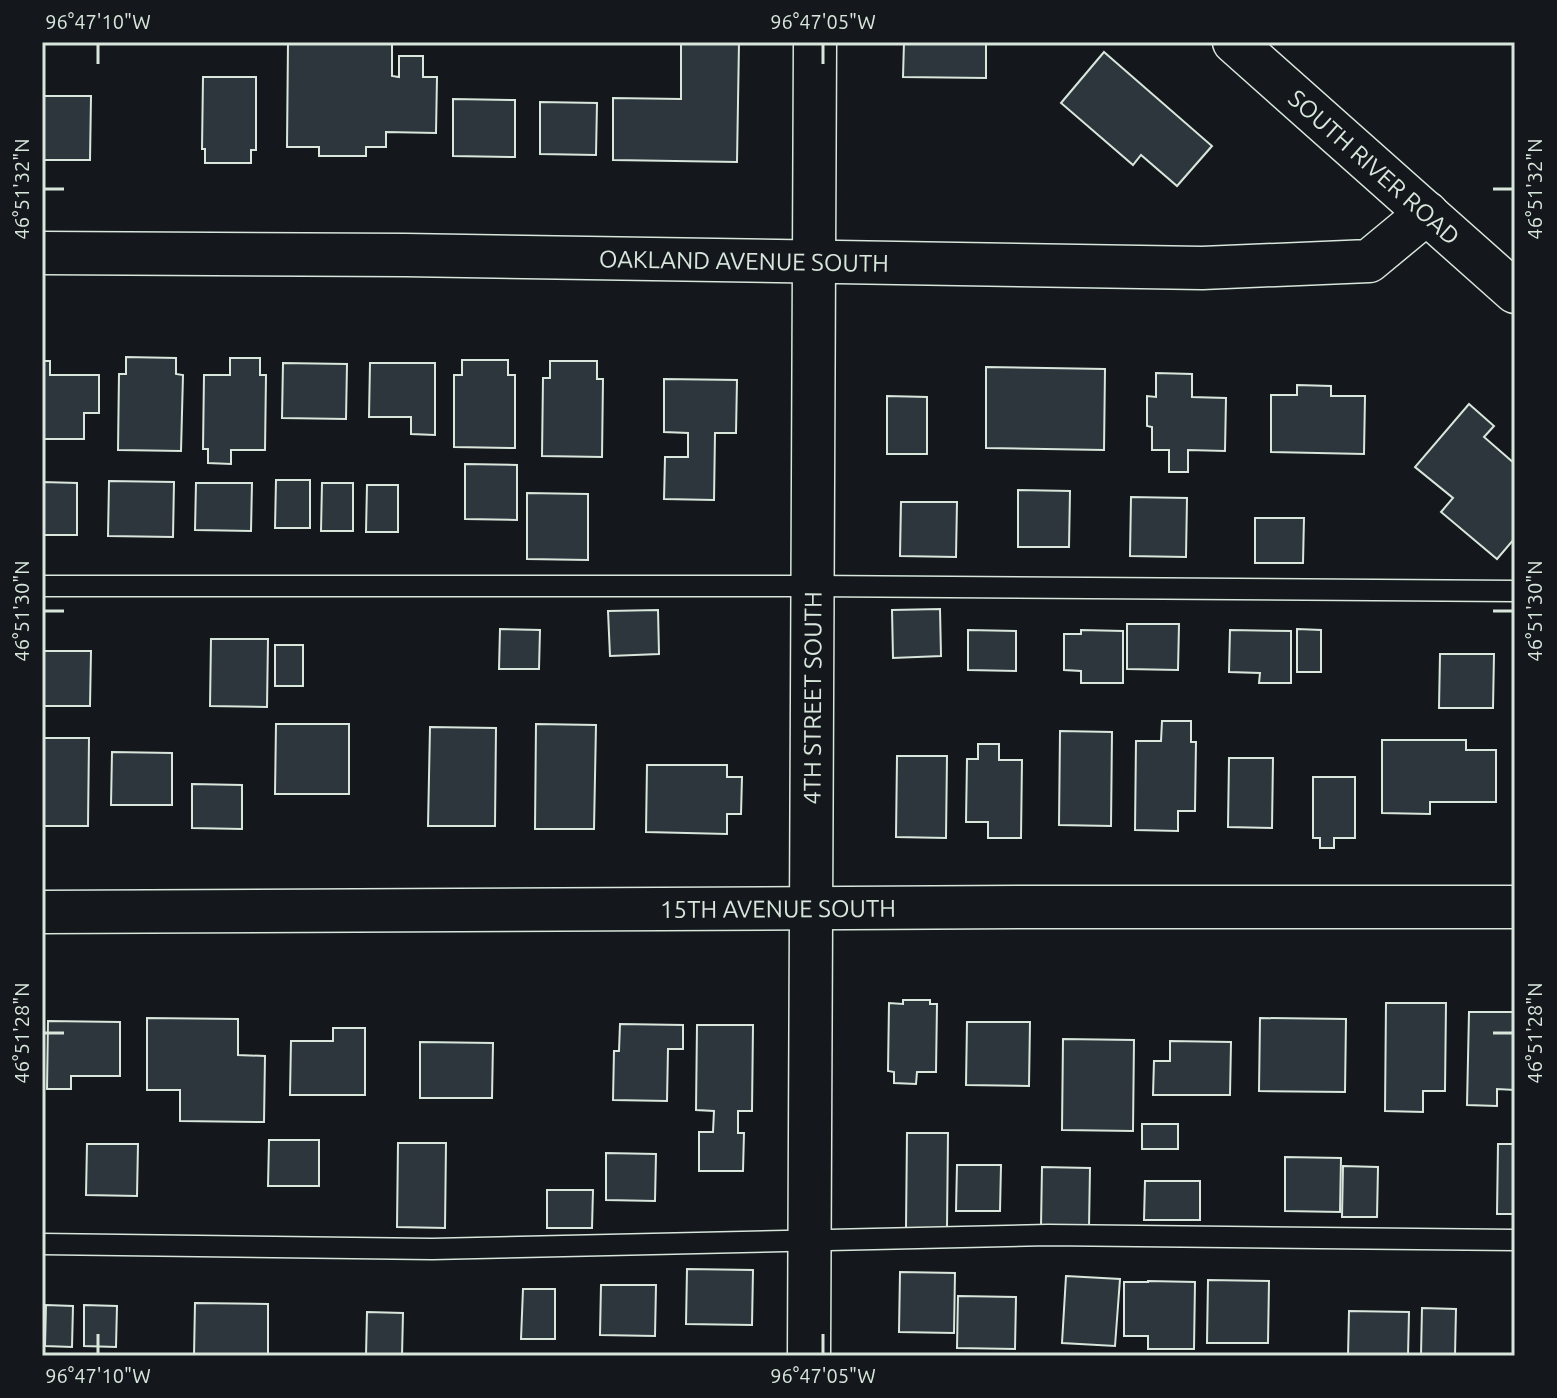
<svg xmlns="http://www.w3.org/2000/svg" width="1557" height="1398" viewBox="0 0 1557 1398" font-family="Ubuntu,sans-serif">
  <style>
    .building { fill: #2c363c; stroke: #d8e6dc; stroke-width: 2 }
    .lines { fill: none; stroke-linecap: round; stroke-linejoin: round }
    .service-casing { stroke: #d8e6dc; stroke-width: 23 }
    .minor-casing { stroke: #d8e6dc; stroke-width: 45 }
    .service { stroke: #14181c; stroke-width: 20 }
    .minor { stroke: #14181c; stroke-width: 42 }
    .ticks { fill: none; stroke: #d8e6dc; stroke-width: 3 }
    .labels { text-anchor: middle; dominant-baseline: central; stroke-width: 6; stroke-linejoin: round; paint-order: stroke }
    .street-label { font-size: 24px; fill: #d8e6dc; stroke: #14181c }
    .neatline { fill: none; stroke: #d8e6dc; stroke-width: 3 }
    .ticks-label { font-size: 20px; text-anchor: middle; fill: #d8e6dc }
  </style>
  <rect width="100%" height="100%" fill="#14181c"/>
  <g class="building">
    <polygon points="288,42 392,42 392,76 399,77 399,56 423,56 423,77 437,77 436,133 386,132 386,147 366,147 366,156 319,156 319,147 287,147"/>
    <rect x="534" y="42" width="48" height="1"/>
    <polygon points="681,42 739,42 737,162 613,160 613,98 681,99"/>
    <polygon points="904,42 986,42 986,78 903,77"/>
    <polygon points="1104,52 1212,146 1177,186 1141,155 1133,165 1061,103"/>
    <polygon points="203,77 256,77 256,150 251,150 251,163 205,163 205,149 202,149"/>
    <polygon points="42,96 91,96 90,160 42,160"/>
    <polygon points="453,99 515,100 515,157 453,156"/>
    <polygon points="540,102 597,103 596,155 540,154"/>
    <polygon points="126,357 176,358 176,374 183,375 181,451 118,450 119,374 126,374"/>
    <polygon points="230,358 260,358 260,375 266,375 265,450 231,450 231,464 208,463 208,449 203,449 204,375 230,375"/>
    <polygon points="462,360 508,360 508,375 515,375 515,448 454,447 454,375 462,375"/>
    <polygon points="42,361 50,361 50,375 99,375 99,413 84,413 84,439 42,439"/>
    <polygon points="550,361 597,361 597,379 603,379 602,457 542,456 543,378 550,378"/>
    <polygon points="283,363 347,364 346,419 282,418"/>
    <polygon points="370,363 435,363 435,435 411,434 411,417 369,417"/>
    <polygon points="986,367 1105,369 1104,450 986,448"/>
    <polygon points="1156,373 1192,374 1192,397 1226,398 1225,451 1188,450 1188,472 1169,472 1169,450 1152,450 1152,427 1147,426 1147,396 1156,397"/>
    <polygon points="664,379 737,380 736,433 715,433 714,500 664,499 665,457 688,457 688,433 664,432"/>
    <polygon points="1297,385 1331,386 1331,396 1365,396 1364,454 1271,452 1271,395 1297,395"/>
    <polygon points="887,396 927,397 927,454 887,454"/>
    <polygon points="1469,404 1494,426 1484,437 1515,464 1515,538 1497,559 1441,512 1453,498 1415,467"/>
    <polygon points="465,464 517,465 517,520 465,519"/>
    <polygon points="276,480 310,480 310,528 275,528"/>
    <polygon points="109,481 174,482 173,537 108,536"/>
    <polygon points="42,482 77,483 77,535 42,535"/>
    <polygon points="196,483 252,483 251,531 195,530"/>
    <polygon points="322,483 353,483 353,531 321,531"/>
    <polygon points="367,485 398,485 398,532 366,532"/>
    <polygon points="1018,490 1070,491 1069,547 1018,547"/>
    <polygon points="527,493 588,494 588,560 527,559"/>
    <polygon points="1131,497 1187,498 1186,557 1130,556"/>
    <polygon points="901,502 957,502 956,557 900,556"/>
    <polygon points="1255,518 1304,518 1303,563 1255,563"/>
    <polygon points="940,609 941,656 893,658 892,610"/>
    <polygon points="658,610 659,654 610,656 608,611"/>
    <polygon points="1127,624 1179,624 1178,670 1127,669"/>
    <polygon points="500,629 540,630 539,669 499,669"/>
    <polygon points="1297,629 1321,630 1321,672 1297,672"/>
    <polygon points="968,630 1016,631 1016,671 968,670"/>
    <polygon points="1081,630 1123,631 1123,683 1081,683 1081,671 1064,670 1064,634 1081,634"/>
    <polygon points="1230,630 1291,631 1291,683 1259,683 1260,673 1229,672"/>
    <polygon points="211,639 268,639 267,707 210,706"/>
    <rect x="275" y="645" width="28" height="41"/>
    <polygon points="42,651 91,651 90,706 42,706"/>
    <polygon points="1440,654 1494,654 1493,708 1439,708"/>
    <polygon points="1162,721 1191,721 1191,742 1196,742 1195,811 1178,811 1178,831 1135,830 1136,741 1161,741"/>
    <polygon points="276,724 349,724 349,794 275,794"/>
    <polygon points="536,724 596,725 594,829 535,829"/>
    <polygon points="430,727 496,728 495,826 428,826"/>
    <polygon points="1060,731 1112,732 1111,826 1059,825"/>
    <polygon points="42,738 89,738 88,826 42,826"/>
    <polygon points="1382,740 1466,740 1466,750 1496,750 1496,802 1430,802 1430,814 1382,813"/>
    <polygon points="978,744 999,744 999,760 1022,760 1021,838 988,838 988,822 966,822 967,759 978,759"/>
    <polygon points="112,752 172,753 172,805 111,805"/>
    <polygon points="897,756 947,756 946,838 896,837"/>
    <polygon points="1229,758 1273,758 1272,828 1228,827"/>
    <polygon points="647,765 727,765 727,777 742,777 741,814 727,814 727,834 646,832"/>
    <polygon points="1313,777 1355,777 1355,838 1334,838 1334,848 1320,848 1320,838 1313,838"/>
    <polygon points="192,784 242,785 242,829 192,828"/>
    <polygon points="903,1000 930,1000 930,1004 937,1004 936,1072 917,1072 916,1084 894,1083 894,1072 888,1071 889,1003 903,1004"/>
    <polygon points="1386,1003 1446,1003 1445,1091 1423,1091 1423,1112 1385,1111"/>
    <polygon points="1469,1012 1515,1012 1515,1090 1497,1089 1497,1106 1467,1105"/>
    <polygon points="147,1018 238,1019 238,1055 265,1056 264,1122 180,1121 180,1090 147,1090"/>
    <polygon points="1260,1018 1346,1019 1345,1092 1259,1091"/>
    <polygon points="48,1021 120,1022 120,1076 71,1076 71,1089 47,1089"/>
    <polygon points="967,1022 1030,1022 1029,1086 966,1085"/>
    <polygon points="620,1024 683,1025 683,1049 668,1049 667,1101 613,1100 614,1051 619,1051"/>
    <polygon points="697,1025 753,1025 752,1111 738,1111 738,1133 744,1133 743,1171 699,1171 699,1132 713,1132 714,1111 696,1110"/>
    <polygon points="333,1028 365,1028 365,1095 290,1095 291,1041 333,1041"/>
    <polygon points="1063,1039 1134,1040 1133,1131 1062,1130"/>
    <polygon points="1170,1041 1231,1042 1230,1095 1153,1095 1154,1061 1170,1061"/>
    <polygon points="420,1042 493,1043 492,1098 420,1098"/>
    <rect x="1142" y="1124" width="36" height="25"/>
    <polygon points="907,1133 948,1133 947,1228 906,1228"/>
    <polygon points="269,1140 319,1140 319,1186 268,1186"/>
    <polygon points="398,1143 446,1143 445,1228 397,1227"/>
    <polygon points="87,1144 138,1144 137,1196 86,1195"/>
    <polygon points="1498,1144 1515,1144 1515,1214 1497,1214"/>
    <polygon points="606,1153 656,1154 655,1201 606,1200"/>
    <polygon points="1285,1157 1341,1158 1340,1212 1285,1211"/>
    <polygon points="957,1165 1001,1165 1000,1211 956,1211"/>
    <polygon points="1343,1166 1378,1167 1377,1217 1342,1217"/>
    <polygon points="1042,1167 1090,1168 1089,1228 1041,1227"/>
    <polygon points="1145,1181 1200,1181 1200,1220 1144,1220"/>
    <polygon points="547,1190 593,1190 592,1228 547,1228"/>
    <polygon points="687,1269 753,1270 752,1325 686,1324"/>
    <polygon points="900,1272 955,1273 954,1333 899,1332"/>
    <polygon points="1066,1276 1120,1279 1115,1346 1062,1343"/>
    <polygon points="1208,1280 1269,1281 1268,1343 1207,1343"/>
    <polygon points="1148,1281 1195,1282 1194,1349 1148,1349 1148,1336 1124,1336 1124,1282 1148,1282"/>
    <polygon points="601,1285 656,1285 655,1336 600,1335"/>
    <polygon points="523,1289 555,1289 555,1339 521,1339"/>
    <polygon points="958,1296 1016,1297 1015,1349 957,1348"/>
    <polygon points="195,1303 268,1304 268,1356 194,1356"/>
    <polygon points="46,1305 73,1306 72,1347 45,1346"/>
    <polygon points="84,1305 117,1306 116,1347 84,1346"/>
    <polygon points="1422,1308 1456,1309 1455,1356 1421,1355"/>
    <polygon points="1349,1311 1409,1312 1408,1356 1348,1356"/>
    <polygon points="367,1312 403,1313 402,1356 366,1356"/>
  </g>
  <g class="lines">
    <defs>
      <g id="service">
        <polyline points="42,586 812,586 1515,591"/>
        <polyline points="42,1244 432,1249 1048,1235 1515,1240"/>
      </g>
      <g id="minor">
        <path id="s1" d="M1234,42L1515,292"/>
        <path id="s2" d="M42,253L405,255L1202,268L1369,261L1427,213"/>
        <path id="s3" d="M42,912L1040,907H1515"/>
        <path id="s4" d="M809,1356L815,42"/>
      </g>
    </defs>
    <use href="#service" class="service-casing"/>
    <use href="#minor" class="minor-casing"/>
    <use href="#service" class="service"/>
    <use href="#minor" class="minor"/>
  </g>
  <path class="ticks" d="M98,44V64M823,44V64M44,189H64M1493,189H1513M44,611H64M1493,611H1513M44,1033H64M1493,1033H1513M98,1334V1354M823,1334V1354"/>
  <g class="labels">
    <g class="street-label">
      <text stroke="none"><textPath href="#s1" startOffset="188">SOUTH RIVER ROAD</textPath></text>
      <text stroke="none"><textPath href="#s2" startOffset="702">OAKLAND AVENUE SOUTH</textPath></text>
      <text stroke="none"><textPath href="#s4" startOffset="658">4TH STREET SOUTH</textPath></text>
      <text stroke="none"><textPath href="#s3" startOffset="736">15TH AVENUE SOUTH</textPath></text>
    </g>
  </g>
  <rect width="1557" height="1398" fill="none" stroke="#14181c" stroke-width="88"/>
  <rect x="44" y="44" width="1469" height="1310" class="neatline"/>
  <g class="ticks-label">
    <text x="98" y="29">96°47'10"W</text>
    <text x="823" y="29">96°47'05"W</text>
    <text transform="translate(22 189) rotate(-90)" y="7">46°51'32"N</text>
    <text transform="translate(1535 189) rotate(-90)" y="7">46°51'32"N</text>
    <text transform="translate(22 611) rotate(-90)" y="7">46°51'30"N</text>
    <text transform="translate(1535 611) rotate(-90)" y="7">46°51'30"N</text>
    <text transform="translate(22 1033) rotate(-90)" y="7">46°51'28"N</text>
    <text transform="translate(1535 1033) rotate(-90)" y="7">46°51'28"N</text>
    <text x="98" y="1383">96°47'10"W</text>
    <text x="823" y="1383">96°47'05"W</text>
  </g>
</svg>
